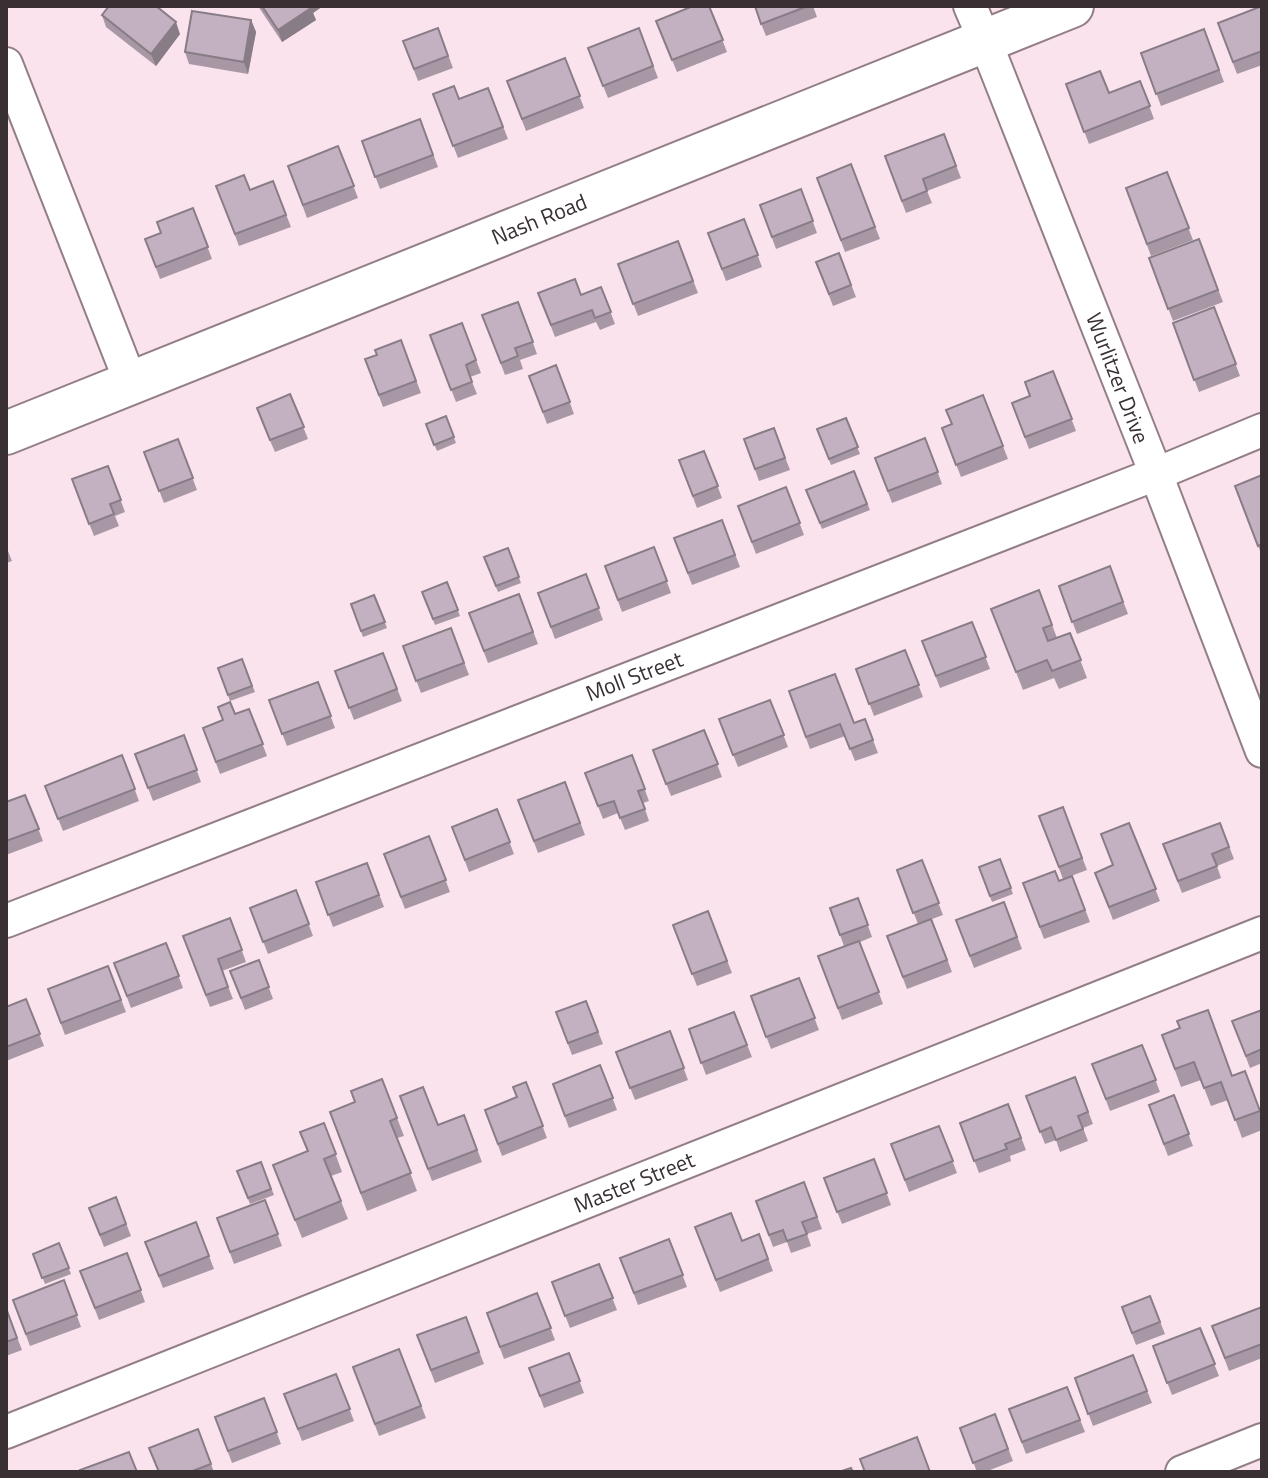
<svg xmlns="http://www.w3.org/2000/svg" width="1268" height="1478" viewBox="0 0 1268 1478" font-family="'Titillium Web',sans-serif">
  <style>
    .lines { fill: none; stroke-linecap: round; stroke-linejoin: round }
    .minor-casing { stroke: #937e87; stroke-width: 36 }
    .major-casing { stroke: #937e87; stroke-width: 46 }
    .minor { stroke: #fff; stroke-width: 32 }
    .major { stroke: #fff; stroke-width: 42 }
    .wall { fill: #a898a6 }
    .shaded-wall { fill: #887c87 }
    .building { fill: #c3b1c1; stroke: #887c87; stroke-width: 2 }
    .labels { text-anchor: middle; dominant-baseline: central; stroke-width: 6; stroke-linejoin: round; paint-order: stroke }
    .street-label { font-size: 22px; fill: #393034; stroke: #fff }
  </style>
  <rect width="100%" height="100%" fill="#fae3ed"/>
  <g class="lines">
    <defs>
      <g id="minor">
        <polyline points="970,6 985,41 1156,474 1262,751"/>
        <polyline points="6,64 131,383"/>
        <polyline points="6,921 1156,474 1262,430"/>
        <polyline points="6,1432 1262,933"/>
        <polyline points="1182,1472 1262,1440"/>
      </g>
      <polyline id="major" points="6,433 1072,6"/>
    </defs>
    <use href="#minor" class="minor-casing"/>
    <use href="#major" class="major-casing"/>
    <use href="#minor" class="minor"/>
    <use href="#major" class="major"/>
  </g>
  <g class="wall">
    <polygon points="258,6 323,6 313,13 316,20 282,42"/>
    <polygon points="709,6 727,52 677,72 656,21"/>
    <polygon points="754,6 813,6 817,17 766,36"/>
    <polygon points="1262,6 1262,65 1237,74 1218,23"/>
    <polygon points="102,15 180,34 156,66 106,27"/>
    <polygon points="251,20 256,32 248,74 189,64 185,52"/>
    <polygon points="438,28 453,68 418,81 403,41"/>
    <polygon points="639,28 658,78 608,98 588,48"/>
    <polygon points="1204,29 1224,82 1161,106 1141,53"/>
    <polygon points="565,58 584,108 526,131 507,81"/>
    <polygon points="1140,81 1154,119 1089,144 1066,84 1109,93"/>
    <polygon points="488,88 508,139 458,158 433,94 459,99"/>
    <polygon points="420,119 438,167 380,189 362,141"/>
    <polygon points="944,134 961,178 927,191 932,203 906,213 885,156"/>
    <polygon points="338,146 358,198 307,218 288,166"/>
    <polygon points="851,164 880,239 845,252 817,178"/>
    <polygon points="1167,172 1193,240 1151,256 1126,188"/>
    <polygon points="273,181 291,227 239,246 216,186 250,190"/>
    <polygon points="801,189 817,233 776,249 760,205"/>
    <polygon points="193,208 212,259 160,279 145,239 161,233"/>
    <polygon points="744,219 762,267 726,281 708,233"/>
    <polygon points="1199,239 1223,302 1173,321 1149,258"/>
    <polygon points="678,241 698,293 638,316 618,264"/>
    <polygon points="839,253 856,297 833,306 816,262"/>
    <polygon points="601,287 615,324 600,330 596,322 555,337 538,293 581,295"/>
    <polygon points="518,302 537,354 520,360 523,369 505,375 482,315"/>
    <polygon points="1214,307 1240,376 1199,392 1173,323"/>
    <polygon points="462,323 481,373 470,377 477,394 456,402 430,335"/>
    <polygon points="401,340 421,393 383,407 365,359 377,355"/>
    <polygon points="556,365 574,414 547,424 529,376"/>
    <polygon points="1053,371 1076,431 1029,449 1012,403 1030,396"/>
    <polygon points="290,394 308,439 275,452 261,420"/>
    <polygon points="983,395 1008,459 961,477 942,428 952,424"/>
    <polygon points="446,416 456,443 437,451 426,424"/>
    <polygon points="846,418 860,454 831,465 817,429"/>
    <polygon points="774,428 790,470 759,481 744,439"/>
    <polygon points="925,438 942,484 892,503 875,458"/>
    <polygon points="178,439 197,490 164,503 144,452"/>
    <polygon points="704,451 722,498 697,508 679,460"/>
    <polygon points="108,466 125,512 115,516 119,526 94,536 72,479"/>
    <polygon points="854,471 870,510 822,529 806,490"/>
    <polygon points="1262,475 1262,556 1242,504"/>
    <polygon points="786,487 804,535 756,554 738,506"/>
    <polygon points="722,520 740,567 692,585 674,538"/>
    <polygon points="6,546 12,561 6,563"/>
    <polygon points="654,547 671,593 622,612 605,566"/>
    <polygon points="508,548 521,583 498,592 484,557"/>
    <polygon points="1110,566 1128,614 1077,634 1059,586"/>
    <polygon points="586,574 603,620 555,639 538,593"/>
    <polygon points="447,582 460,616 435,625 422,592"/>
    <polygon points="1039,590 1057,638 1070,633 1087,678 1059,689 1054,678 1023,690 991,609"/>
    <polygon points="519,594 538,644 488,663 469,613"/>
    <polygon points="374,595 387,628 363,637 351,604"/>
    <polygon points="972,622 990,669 940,688 922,641"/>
    <polygon points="451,628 469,675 421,693 403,646"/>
    <polygon points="905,650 923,697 874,716 856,669"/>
    <polygon points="383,653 402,701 354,720 335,671"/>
    <polygon points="242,659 255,692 230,701 218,668"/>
    <polygon points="318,682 335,728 287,746 269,700"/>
    <polygon points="789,691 854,723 865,719 878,753 855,761 845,736 810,749"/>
    <polygon points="770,700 788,747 738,767 719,719"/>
    <polygon points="249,709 267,756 220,774 203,728"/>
    <polygon points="704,730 722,777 671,796 653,750"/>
    <polygon points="184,735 201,782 153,801 135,754"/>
    <polygon points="122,755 139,801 63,831 45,786"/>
    <polygon points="632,755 649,801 643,803 649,821 625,830 618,813 603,819 585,773"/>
    <polygon points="565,782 585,835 538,853 518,800"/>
    <polygon points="25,795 43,841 6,855 6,802"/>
    <polygon points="1063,807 1087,870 1063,879 1039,816"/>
    <polygon points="497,809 514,854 469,872 452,827"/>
    <polygon points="1129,823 1160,901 1113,920 1095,873 1113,866"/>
    <polygon points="1220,823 1234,859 1217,866 1221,878 1182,893 1163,844"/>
    <polygon points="429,836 450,892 405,909 384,854"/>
    <polygon points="1000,859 1013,894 992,902 979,867"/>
    <polygon points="922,860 943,915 932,919 952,972 907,989 887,936 918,924 897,870"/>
    <polygon points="367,863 384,907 333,927 316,882"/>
    <polygon points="1072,876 1090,922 1044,939 1023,883 1059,881"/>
    <polygon points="296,890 313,936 268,954 250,908"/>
    <polygon points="858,898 872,937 860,942 883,1004 842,1020 818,956 844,946 830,908"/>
    <polygon points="1004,902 1022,949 974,968 956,920"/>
    <polygon points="708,911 732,973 697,986 673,925"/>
    <polygon points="230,918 246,962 222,971 233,999 210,1007 183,936"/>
    <polygon points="166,943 183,988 131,1008 114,963"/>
    <polygon points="259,960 273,999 245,1010 230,971"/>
    <polygon points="108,966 126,1012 65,1035 48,989"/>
    <polygon points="799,978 819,1030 771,1049 751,996"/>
    <polygon points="26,999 44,1046 6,1061 6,1007"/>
    <polygon points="586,1001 603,1044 572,1055 556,1012"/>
    <polygon points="1262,1010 1262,1063 1250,1068 1232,1021"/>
    <polygon points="734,1012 752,1057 706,1075 689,1029"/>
    <polygon points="670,1031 688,1080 635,1100 616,1052"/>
    <polygon points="1162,1035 1232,1076 1245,1071 1262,1116 1262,1130 1242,1138 1228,1100 1211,1106 1201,1080 1181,1087"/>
    <polygon points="1142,1045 1160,1092 1110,1111 1092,1064"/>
    <polygon points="600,1065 617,1110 569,1128 553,1084"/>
    <polygon points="1075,1077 1093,1124 1083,1128 1088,1141 1060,1152 1056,1140 1045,1144 1026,1096"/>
    <polygon points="382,1079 404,1136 397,1138 417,1191 367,1211 330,1112 355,1102"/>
    <polygon points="526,1082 547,1138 502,1156 485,1110 517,1097"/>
    <polygon points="1174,1095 1193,1146 1168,1156 1149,1105"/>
    <polygon points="400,1096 438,1125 464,1115 482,1162 432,1181"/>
    <polygon points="1008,1104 1026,1150 1010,1156 1011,1161 979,1173 960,1123"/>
    <polygon points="324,1123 342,1172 331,1176 348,1219 302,1238 273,1165 307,1151 300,1132"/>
    <polygon points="939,1126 957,1173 909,1192 891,1144"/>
    <polygon points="874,1159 891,1205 842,1224 824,1178"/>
    <polygon points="261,1162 274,1195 250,1204 237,1171"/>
    <polygon points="804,1182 822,1229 807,1234 811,1246 791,1253 787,1242 773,1247 756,1201"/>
    <polygon points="116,1197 131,1236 104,1247 89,1208"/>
    <polygon points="265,1200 282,1246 234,1264 217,1218"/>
    <polygon points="196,1222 214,1269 163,1288 145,1242"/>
    <polygon points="695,1227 742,1241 759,1234 773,1271 720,1292"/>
    <polygon points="669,1239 687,1287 638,1305 620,1258"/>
    <polygon points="59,1243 71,1274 45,1284 33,1254"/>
    <polygon points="127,1253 145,1302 99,1320 80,1271"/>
    <polygon points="599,1264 617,1310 570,1328 552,1282"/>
    <polygon points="64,1280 81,1327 30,1346 13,1300"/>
    <polygon points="537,1293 555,1340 504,1359 487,1313"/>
    <polygon points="1150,1296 1165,1334 1136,1345 1122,1307"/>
    <polygon points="1262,1307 1262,1358 1229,1371 1212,1326"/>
    <polygon points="6,1308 22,1350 6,1356"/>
    <polygon points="466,1317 484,1364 435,1383 417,1335"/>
    <polygon points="1200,1328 1219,1376 1172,1395 1153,1346"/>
    <polygon points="399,1349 426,1418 379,1436 353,1367"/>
    <polygon points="569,1353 584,1393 544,1408 529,1368"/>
    <polygon points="1133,1355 1152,1403 1093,1426 1075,1378"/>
    <polygon points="336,1374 354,1421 302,1441 284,1394"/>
    <polygon points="1067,1387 1085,1432 1026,1454 1009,1409"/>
    <polygon points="264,1398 281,1444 232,1463 215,1417"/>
    <polygon points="995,1414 1013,1461 985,1472 977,1472 960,1428"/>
    <polygon points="198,1429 214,1472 158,1472"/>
  </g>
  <g class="shaded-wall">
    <polygon points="309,6 323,6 313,13 316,20 282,42 278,30"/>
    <polygon points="251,20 256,32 248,74 244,62"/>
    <polygon points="176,22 180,34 156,66 151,54"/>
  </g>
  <g class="building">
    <polygon points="109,6 156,6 176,22 151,54 102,15"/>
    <polygon points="262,6 310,6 311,8 278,30"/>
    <polygon points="693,6 709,6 723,40 672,60 656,21"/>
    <polygon points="755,6 808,6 761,24"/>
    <polygon points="1262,6 1262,51 1233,62 1218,23"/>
    <polygon points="192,11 251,20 244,62 185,52"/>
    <polygon points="438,28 448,56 414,69 403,41"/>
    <polygon points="639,28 653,66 603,86 588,48"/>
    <polygon points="1204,29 1219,70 1156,94 1141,53"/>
    <polygon points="565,58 580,96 522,119 507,81"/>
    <polygon points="1100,71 1109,93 1140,81 1150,106 1084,132 1066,84"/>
    <polygon points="454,86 459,99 488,88 503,127 453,146 433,94"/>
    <polygon points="420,119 433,155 375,177 362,141"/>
    <polygon points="944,134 956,166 923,179 927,191 902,201 885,156"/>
    <polygon points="338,146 354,186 303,205 288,166"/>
    <polygon points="851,164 875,227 841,240 817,178"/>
    <polygon points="1167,172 1189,228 1147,244 1126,188"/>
    <polygon points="244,175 250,190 273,181 286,215 235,234 216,186"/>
    <polygon points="801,189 813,221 772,237 760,205"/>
    <polygon points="193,208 208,247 156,267 145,239 161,233 157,222"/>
    <polygon points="744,219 758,255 722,269 708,233"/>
    <polygon points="1199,239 1218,290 1168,309 1149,258"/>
    <polygon points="678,241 693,281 633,304 618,264"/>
    <polygon points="839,253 851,285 829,294 816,262"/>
    <polygon points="575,279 581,295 601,287 611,312 595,318 592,310 551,325 538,293"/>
    <polygon points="518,302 533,342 515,348 518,356 501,363 482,315"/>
    <polygon points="1214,307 1236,364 1194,380 1173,323"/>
    <polygon points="462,323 476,360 466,365 472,382 451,390 430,335"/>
    <polygon points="401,340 416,381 379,395 365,359 377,355 375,350"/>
    <polygon points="556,365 570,402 543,412 529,376"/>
    <polygon points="1053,371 1072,419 1025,437 1012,403 1030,396 1025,382"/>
    <polygon points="290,394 304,427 270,440 257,408"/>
    <polygon points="983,395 1003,446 956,465 942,428 952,424 946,410"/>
    <polygon points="446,416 454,437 434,445 426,424"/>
    <polygon points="846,418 858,447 829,459 817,429"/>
    <polygon points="774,428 785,458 755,469 744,439"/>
    <polygon points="925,438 938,472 888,491 875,458"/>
    <polygon points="178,439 193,478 159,491 144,452"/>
    <polygon points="704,451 718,486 693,496 679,460"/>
    <polygon points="108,466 121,500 110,504 114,514 89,524 72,479"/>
    <polygon points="854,471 867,504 820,523 806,490"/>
    <polygon points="1262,475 1262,544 1258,546 1235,486"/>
    <polygon points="786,487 800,523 752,542 738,506"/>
    <polygon points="722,520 735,555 688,573 674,538"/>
    <polygon points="654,547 667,581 618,600 605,566"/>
    <polygon points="508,548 519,577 496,586 484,557"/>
    <polygon points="1110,566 1123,602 1072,622 1059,586"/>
    <polygon points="586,574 599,608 551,627 538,593"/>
    <polygon points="447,582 458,610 433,619 422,592"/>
    <polygon points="1039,590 1052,625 1043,628 1048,641 1070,633 1081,660 1052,671 1047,660 1016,672 991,609"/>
    <polygon points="519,594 533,632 484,651 469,613"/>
    <polygon points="374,595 385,622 361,631 351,604"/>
    <polygon points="972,622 986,657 936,676 922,641"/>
    <polygon points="451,628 464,663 416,681 403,646"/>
    <polygon points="905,650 919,685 869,704 856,669"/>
    <polygon points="383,653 397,689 349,708 335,671"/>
    <polygon points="242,659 252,686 228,695 218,668"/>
    <polygon points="835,674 854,723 865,719 873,740 850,749 840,724 806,737 789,691"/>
    <polygon points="318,682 331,716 282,734 269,700"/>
    <polygon points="770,700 784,735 733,755 719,719"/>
    <polygon points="230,702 235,714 249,709 263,744 216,762 203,728 223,720 218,707"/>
    <polygon points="704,730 718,764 666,784 653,750"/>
    <polygon points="184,735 197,770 148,788 135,754"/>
    <polygon points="122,755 135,789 58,819 45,786"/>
    <polygon points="632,755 645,789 638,791 645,809 620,818 614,801 598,806 585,773"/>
    <polygon points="565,782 580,823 534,841 518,800"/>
    <polygon points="25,795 39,829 6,841 6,802"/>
    <polygon points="1063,807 1082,858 1059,867 1039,816"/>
    <polygon points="497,809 510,842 465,860 452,827"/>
    <polygon points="1129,823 1156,889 1109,907 1095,873 1113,865 1101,834"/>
    <polygon points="1220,823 1229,847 1212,854 1217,866 1178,881 1163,844"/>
    <polygon points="429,836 446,880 401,897 384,854"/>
    <polygon points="1000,859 1011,888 990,896 979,867"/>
    <polygon points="922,860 939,903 913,913 897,870"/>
    <polygon points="367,863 379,895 328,915 316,882"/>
    <polygon points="1055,871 1059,881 1072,876 1085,910 1040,927 1023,883"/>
    <polygon points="296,890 309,924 263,942 250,908"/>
    <polygon points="858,898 868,925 840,935 830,908"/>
    <polygon points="1004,902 1017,937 970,956 956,920"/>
    <polygon points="708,911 727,961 692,974 673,925"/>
    <polygon points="230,918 242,950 218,959 228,987 206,995 183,936"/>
    <polygon points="931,919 947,960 903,977 887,936"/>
    <polygon points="859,941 879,992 838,1008 818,956"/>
    <polygon points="166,943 179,976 127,996 114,963"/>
    <polygon points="259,960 269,987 241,998 230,971"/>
    <polygon points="108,966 121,1000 61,1023 48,989"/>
    <polygon points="799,978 815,1018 766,1037 751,996"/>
    <polygon points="26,999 40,1034 6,1047 6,1007"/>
    <polygon points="586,1001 598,1032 568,1043 556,1012"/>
    <polygon points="1208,1010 1232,1076 1245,1071 1260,1111 1235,1120 1221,1082 1204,1088 1194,1062 1175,1069 1162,1035 1180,1028 1177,1021"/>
    <polygon points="1262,1010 1262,1049 1246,1056 1232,1021"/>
    <polygon points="734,1012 747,1045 701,1063 689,1029"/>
    <polygon points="670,1031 684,1068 630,1088 616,1052"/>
    <polygon points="1142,1045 1156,1080 1106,1099 1092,1064"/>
    <polygon points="600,1065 613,1098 565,1116 553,1084"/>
    <polygon points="1075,1077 1088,1112 1078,1116 1083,1129 1056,1140 1051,1127 1040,1132 1026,1096"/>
    <polygon points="382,1079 397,1118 390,1121 411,1173 361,1193 330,1112 355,1102 351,1091"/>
    <polygon points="526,1082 543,1126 498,1144 485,1110 517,1097 513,1087"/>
    <polygon points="423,1087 438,1125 464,1115 477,1150 428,1169 400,1096"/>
    <polygon points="1174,1095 1189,1134 1164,1144 1149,1105"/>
    <polygon points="1008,1104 1021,1138 1005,1144 1007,1149 974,1161 960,1123"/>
    <polygon points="324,1123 336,1154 324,1159 341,1201 295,1220 273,1165 308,1151 300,1132"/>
    <polygon points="939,1126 953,1161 905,1180 891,1144"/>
    <polygon points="874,1159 887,1193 837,1212 824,1178"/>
    <polygon points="261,1162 271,1189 248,1198 237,1171"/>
    <polygon points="804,1182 817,1217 802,1222 807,1234 787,1241 783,1230 769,1235 756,1201"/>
    <polygon points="116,1197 126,1224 100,1235 89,1208"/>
    <polygon points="265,1200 278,1234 230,1252 217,1218"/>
    <polygon points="731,1213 742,1241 759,1234 768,1259 716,1280 695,1227"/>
    <polygon points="196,1222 209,1256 159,1276 145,1242"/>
    <polygon points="669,1239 683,1275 634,1293 620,1258"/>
    <polygon points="59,1243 69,1268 42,1278 33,1254"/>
    <polygon points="127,1253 141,1290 95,1308 80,1271"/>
    <polygon points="599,1264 613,1298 565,1316 552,1282"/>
    <polygon points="64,1280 77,1315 26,1334 13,1300"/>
    <polygon points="537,1293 551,1328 500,1347 487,1313"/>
    <polygon points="1150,1296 1160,1322 1132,1333 1122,1307"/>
    <polygon points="1262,1307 1262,1344 1225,1358 1212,1326"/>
    <polygon points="6,1308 17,1338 6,1342"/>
    <polygon points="466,1317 479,1352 431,1370 417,1335"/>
    <polygon points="1200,1328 1215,1364 1167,1383 1153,1346"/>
    <polygon points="399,1349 421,1406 375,1424 353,1367"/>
    <polygon points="569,1353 580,1381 540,1396 529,1368"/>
    <polygon points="1133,1355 1147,1391 1088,1414 1075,1378"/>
    <polygon points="336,1374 350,1409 298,1429 284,1394"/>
    <polygon points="1067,1387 1080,1420 1022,1442 1009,1409"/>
    <polygon points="264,1398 277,1432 228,1451 215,1417"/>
    <polygon points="995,1414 1008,1449 973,1463 960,1428"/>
    <polygon points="198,1429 211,1464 190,1472 159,1472 149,1448"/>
    <polygon points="917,1437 930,1472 865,1472 860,1459"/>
    <polygon points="129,1452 137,1472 81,1472 80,1470"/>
    <polygon points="851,1468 853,1472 839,1472"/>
  </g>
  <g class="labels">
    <g class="street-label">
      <text transform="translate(539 219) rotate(-22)">Nash Road</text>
      <text transform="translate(1118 378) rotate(69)">Wurlitzer Drive</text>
      <text transform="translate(634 676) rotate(-21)">Moll Street</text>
      <text transform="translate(634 1182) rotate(-22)">Master Street</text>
    </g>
  </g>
  <rect width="1268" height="1478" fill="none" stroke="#393034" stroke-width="16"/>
</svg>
